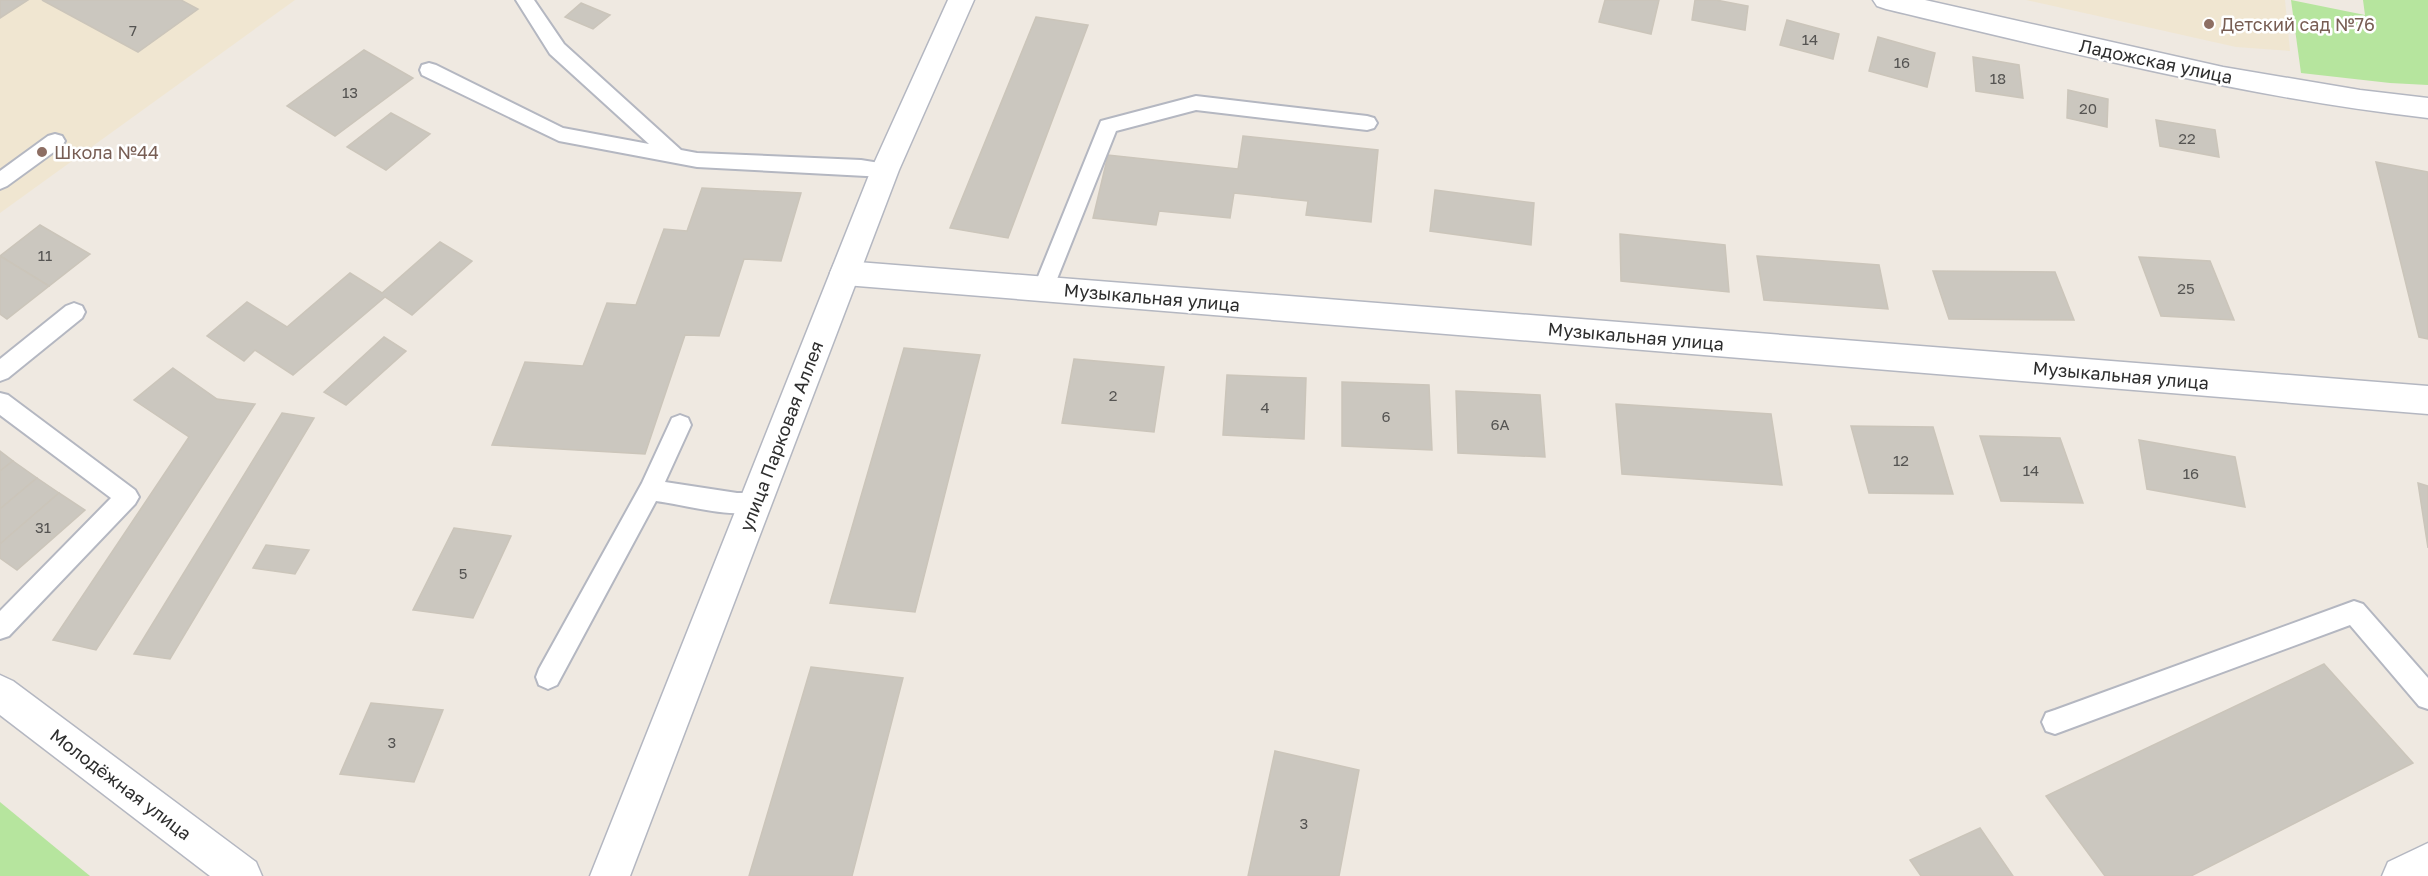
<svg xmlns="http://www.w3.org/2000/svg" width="2428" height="876" viewBox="0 0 2428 876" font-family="'Golos Text',sans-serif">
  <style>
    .education { fill: #f0e6d1 }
    .green { fill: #b6e59e }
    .building { fill: #cbc7bf; stroke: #cbc5ba; stroke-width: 1.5 }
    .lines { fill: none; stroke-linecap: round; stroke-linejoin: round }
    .service-casing { stroke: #b4b7c1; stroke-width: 4 }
    .minor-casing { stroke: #b4b7c1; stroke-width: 3 }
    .tertiary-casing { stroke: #b4b7c1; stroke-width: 3 }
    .service { fill: #fff; fill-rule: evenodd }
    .minor { fill: #fff; fill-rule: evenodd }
    .tertiary { fill: #fff; fill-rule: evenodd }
    .education-dot { fill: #8d6e63; stroke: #fff; stroke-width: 2 }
    .labels { text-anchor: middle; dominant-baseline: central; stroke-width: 5; stroke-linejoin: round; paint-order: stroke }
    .number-label { font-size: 15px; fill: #555452 }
    .education-label { font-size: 18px; fill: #785e54; stroke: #fff; text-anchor: start }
    .street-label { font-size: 18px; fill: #2e2e2e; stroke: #fff }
  </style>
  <rect width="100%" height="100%" fill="#efe9e1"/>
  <g class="education">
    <polygon points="0,0 295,0 0,213"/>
    <polygon points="2026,0 2285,0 2290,51 2236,47"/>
  </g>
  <g class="green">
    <polygon points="2291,0 2365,15 2363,0 2428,0 2428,85 2390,83 2301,73"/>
    <polygon points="0,802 90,876 0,876"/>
  </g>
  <g class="building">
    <polygon points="0,0 28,0 0,18"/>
    <polygon points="42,0 181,0 198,9 138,52"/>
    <polygon points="1605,0 1659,0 1651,34 1599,22"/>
    <polygon points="1695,0 1716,0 1748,6 1745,30 1692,20"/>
    <polygon points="581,3 610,15 593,29 565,17"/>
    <polygon points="1036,17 1088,25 1008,238 950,228"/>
    <polygon points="1787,20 1839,34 1833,59 1780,45"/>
    <polygon points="1878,37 1935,53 1927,87 1869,71"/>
    <polygon points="364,50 413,78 335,136 287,106"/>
    <polygon points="1973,57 2019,65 2023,98 1976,91"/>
    <polygon points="2068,90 2108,99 2107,127 2067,118"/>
    <polygon points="391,113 430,134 386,170 347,147"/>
    <polygon points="2156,120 2215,130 2219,157 2160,146"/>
    <polygon points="1243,136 1378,150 1371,222 1306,215 1308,201 1234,193 1230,218 1159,211 1156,225 1093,218 1108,155 1238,169"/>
    <polygon points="2376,162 2428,172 2428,339 2419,337"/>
    <polygon points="702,188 801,193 781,261 744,259 719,336 685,335 645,454 492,445 525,362 583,366 607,303 636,305 664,229 687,231"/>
    <polygon points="1435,190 1534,203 1531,245 1430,231"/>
    <polygon points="40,225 90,254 49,286 0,256"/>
    <polygon points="1620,234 1725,245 1729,292 1621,281"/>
    <polygon points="440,242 472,261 412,315 385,297 293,375 255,350 244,361 207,336 247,302 287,327 350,273 382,293"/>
    <polygon points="0,256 49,286 7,319 0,314"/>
    <polygon points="1757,256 1879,265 1888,309 1764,300"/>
    <polygon points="2139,257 2210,261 2234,320 2161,316"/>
    <polygon points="1933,271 2055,272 2074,320 1949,319"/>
    <polygon points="384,337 406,351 346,405 324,392"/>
    <polygon points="904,348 980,355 915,612 830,603"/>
    <polygon points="1074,359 1164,367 1154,432 1062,423"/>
    <polygon points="173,368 217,399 255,404 96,650 53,640 189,437 134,400"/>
    <polygon points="1227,375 1306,378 1304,439 1223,435"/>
    <polygon points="1342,382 1429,385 1432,450 1342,446"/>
    <polygon points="1456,391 1540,395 1545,457 1458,453"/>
    <polygon points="1616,404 1771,414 1782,485 1622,474"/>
    <polygon points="282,413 314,418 170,659 134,654"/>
    <polygon points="1851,426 1933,427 1953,494 1869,493"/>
    <polygon points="1980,436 2060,438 2083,503 2001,501"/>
    <polygon points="2139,440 2235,457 2245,507 2147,489"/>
    <polygon points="0,451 13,461 0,471"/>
    <polygon points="13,461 37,478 0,509 0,471"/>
    <polygon points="37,478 59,493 0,544 0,509"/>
    <polygon points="2418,483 2428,486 2428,548"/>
    <polygon points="59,493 85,510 17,570 0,558 0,544"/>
    <polygon points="454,528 511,536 473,618 413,610"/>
    <polygon points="266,545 309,550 295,574 253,568"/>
    <polygon points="2324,664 2413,763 2191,876 2105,876 2046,796"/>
    <polygon points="811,667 903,678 852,876 749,876"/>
    <polygon points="371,703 443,710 414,782 340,774"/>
    <polygon points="1275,751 1359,770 1339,876 1248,876"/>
    <polygon points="1980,828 2013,876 1921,876 1910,860"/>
  </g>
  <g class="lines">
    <defs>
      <g id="service">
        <polygon points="516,0 534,0 564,44 681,150 697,153 861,160 892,165 895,170 892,175 885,177 697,167 559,141 422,75 420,70 422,65 429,63 436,65 563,128 649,144 550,54"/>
        <polygon points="1196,96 1367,116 1374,118 1377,123 1374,128 1367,130 1196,110 1116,131 1053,289 1050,295 1043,297 1036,295 1033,289 1101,121"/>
        <polygon points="55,134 62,136 65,141 62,146 7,186 0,189 0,171 48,136"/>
        <polygon points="74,303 82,306 85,312 82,318 8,378 0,381 0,359 66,306"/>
        <polygon points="0,393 8,395 135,490 139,497 135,504 9,636 0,639 0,611 111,498 0,415"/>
        <path d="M680,415L688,418L691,425L665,482L737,493H756L764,496L768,503L764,510C737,520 685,505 656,501L557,685L548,689L539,685L536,677L539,669L642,483L672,418Z"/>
        <polygon points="2354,601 2363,604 2428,678 2428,709 2419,706 2350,625 2055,734 2046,731 2042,722 2046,713 2055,710"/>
      </g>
      <g id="minor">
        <path d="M1873,0H1925L2223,67L2360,90L2428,98V118C2244,97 2066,52 1886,9L1877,6Z"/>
        <polygon points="845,261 2428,386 2428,414 845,285 834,282 830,273 834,264"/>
        <polygon points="2428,843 2428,876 2382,876 2388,862"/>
      </g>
      <g id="tertiary">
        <polygon points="948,0 974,0 899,170 630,876 590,876 871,170"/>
        <polygon points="0,675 13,681 256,862 262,876 210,876 0,715"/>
      </g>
    </defs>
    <use href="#service" class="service-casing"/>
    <use href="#minor" class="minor-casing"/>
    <use href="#tertiary" class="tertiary-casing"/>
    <use href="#service" class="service"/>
    <use href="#minor" class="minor"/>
    <use href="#tertiary" class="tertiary"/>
  </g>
  <g class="education-dot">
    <circle cx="2209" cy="24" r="6"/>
    <circle cx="42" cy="152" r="6"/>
  </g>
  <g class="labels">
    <g class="number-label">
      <text x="133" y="30">7</text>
      <text x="1810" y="39">14</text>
      <text x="1902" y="62">16</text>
      <text x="1998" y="78">18</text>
      <text x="350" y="92">13</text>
      <text x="2088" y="108">20</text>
      <text x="2187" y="138">22</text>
      <text x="45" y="255">11</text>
      <text x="2186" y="288">25</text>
      <text x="1113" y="395">2</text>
      <text x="1265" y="407">4</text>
      <text x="1386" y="416">6</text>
      <text x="1500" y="424">6А</text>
      <text x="1901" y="460">12</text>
      <text x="2031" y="470">14</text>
      <text x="2191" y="473">16</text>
      <text x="43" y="527">31</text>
      <text x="463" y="573">5</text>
      <text x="392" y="742">3</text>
      <text x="1304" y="823">3</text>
    </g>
    <g class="education-label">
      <text x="2221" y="24">Детский сад №76</text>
      <text x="54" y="152">Школа №44</text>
    </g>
    <g class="street-label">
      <text transform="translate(2156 61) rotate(12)">Ладожская улица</text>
      <text transform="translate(1152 297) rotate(5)">Музыкальная улица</text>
      <text transform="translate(1636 336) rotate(5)">Музыкальная улица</text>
      <text transform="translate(2121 375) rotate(5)">Музыкальная улица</text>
      <text transform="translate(781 436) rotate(-69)">улица Парковая Аллея</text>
      <text transform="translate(121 784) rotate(37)">Молодёжная улица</text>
    </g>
  </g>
</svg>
